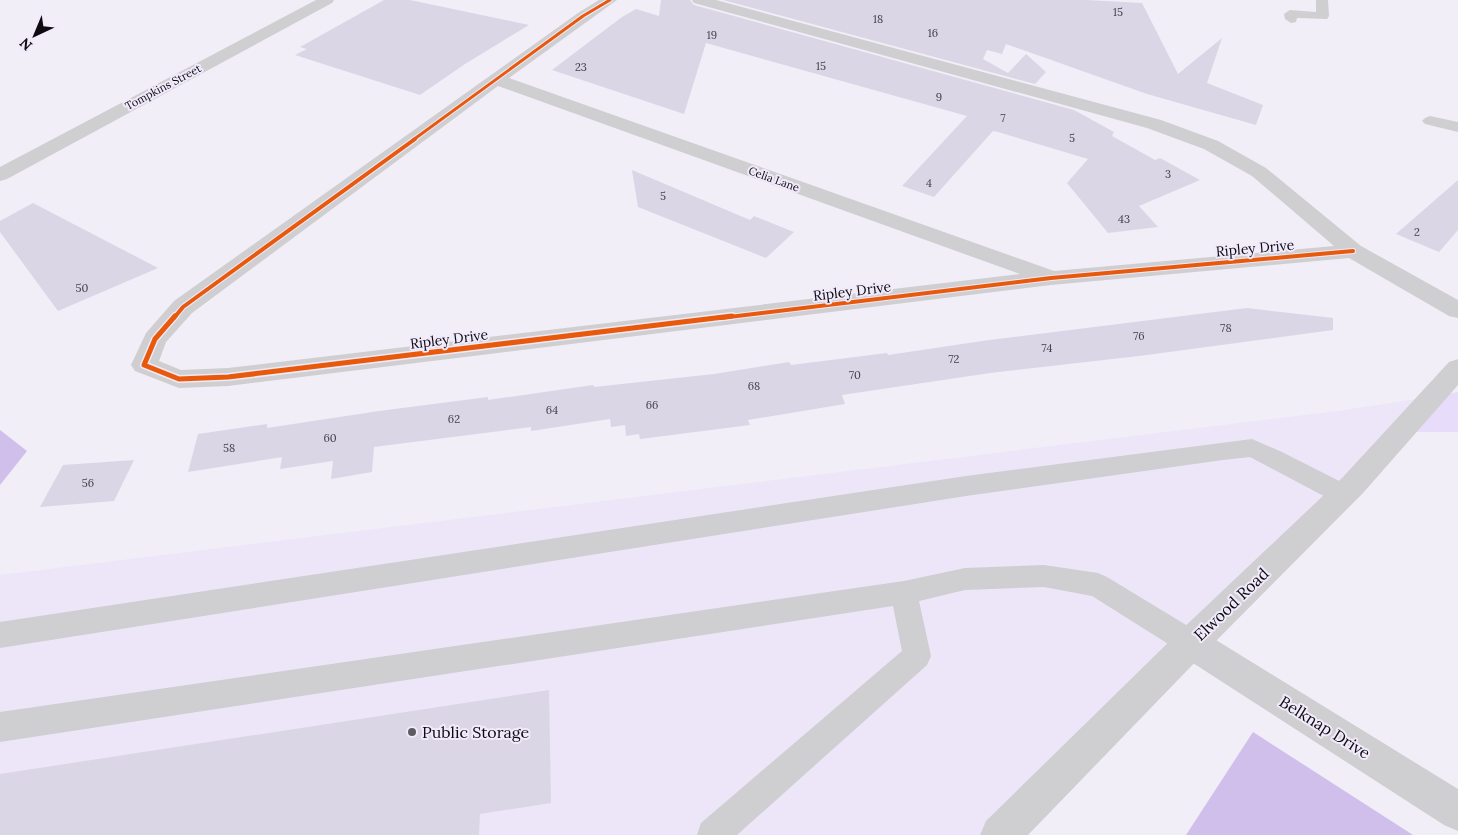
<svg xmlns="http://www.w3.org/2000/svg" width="1458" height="835" viewBox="0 0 1458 835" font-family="Lora,serif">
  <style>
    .built { fill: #ece6f8 }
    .green { fill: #e7dcfa }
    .forest { fill: #d0bfeb }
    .building { fill: #dbd6e5 }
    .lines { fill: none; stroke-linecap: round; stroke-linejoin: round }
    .lane { fill: #cfced1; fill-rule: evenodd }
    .street { fill: #cfced1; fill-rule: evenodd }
    .secondary { fill: #cfced1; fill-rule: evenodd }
    .cycleway-far2-casing { stroke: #f0eafb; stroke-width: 5 }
    .cycleway-far1-casing { stroke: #f0eafb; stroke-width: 6 }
    .cycleway-casing { stroke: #f0eafb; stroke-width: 8 }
    .cycleway-far2 { stroke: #e8590c; stroke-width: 3 }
    .cycleway-far1 { stroke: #e8590c; stroke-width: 4 }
    .cycleway { stroke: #e8590c; stroke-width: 5 }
    .poi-dot { fill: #5d5a61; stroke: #f0eafb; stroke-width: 2 }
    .labels { text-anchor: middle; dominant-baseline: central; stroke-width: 4; stroke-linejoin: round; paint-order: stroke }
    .number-label { font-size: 11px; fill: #434048 }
    .far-street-label { font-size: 11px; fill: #0d0b10; stroke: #f0eafb }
    .street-label { font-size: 14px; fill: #0d0b10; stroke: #f0eafb }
    .near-street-label { font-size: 16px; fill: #0d0b10; stroke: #f0eafb }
    .near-poi-label { font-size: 16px; fill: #0d0b10; stroke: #f0eafb; text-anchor: start }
  </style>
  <rect width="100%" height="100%" fill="#f1eef7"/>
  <polygon class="built" points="1437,396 987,835 0,835 0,575 1337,411"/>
  <polygon class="green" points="1458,392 1458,432 1403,432 1437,396"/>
  <g class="forest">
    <polygon points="0,430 27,451 0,485"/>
    <polygon points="1253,732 1413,835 1186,835"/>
  </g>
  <g class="building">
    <polygon points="384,0 410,0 529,25 465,64 420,95 295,55 307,49 300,47"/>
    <polygon points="661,0 690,0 694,5 1074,110 1114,132 1112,136 1155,160 1160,158 1200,180 1139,206 1158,227 1108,233 1067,183 1088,159 998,132 993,131 934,197 902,186 967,116 706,43 684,114 552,70 622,17 636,9 659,16"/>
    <polygon points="723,0 1087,0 1142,3 1178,74 1222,38 1207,83 1263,105 1256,125 1147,94 1006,44 1002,54 987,50 983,59 1008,73 1026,54 1046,72 1035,84"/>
    <polygon points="632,170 750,220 754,216 794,232 766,258 638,207"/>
    <polygon points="1458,180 1458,230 1439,252 1396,234"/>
    <polygon points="33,203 158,268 58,311 0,232 0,221"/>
    <polygon points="1247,308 1333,318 1333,330 1139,356 990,373 842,395 845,404 748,420 750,425 640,439 639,434 626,436 625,425 611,427 610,419 531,431 531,427 374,447 372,472 331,479 333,461 280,469 282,457 188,472 198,434 267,424 267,428 379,411 488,397 488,400 593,385 594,387 714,374 789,362 791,365 887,353 888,355 989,340"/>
    <polygon points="134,460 114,501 40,507 63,465"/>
    <polygon points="549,690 551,803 480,814 479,835 0,835 0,774"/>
  </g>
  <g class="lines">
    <g class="lane">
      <polygon points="1316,0 1328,0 1329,16 1327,19 1297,18 1296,22 1291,23 1285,19 1284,14 1290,10 1316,12"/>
      <polygon points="1430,116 1458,122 1458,132 1425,124 1422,121 1425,118"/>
      <polygon points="1252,439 1282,452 1353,488 1356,495 1353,502 1344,505 1335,502 1250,457 1223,460 966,496 0,648 0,622 966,476"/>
      <polygon points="1044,565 1098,573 1107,577 1201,634 1205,643 1201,652 1191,656 1181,652 1092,596 1044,587 965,590 919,601 931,656 927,665 737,835 697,835 701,823 902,651 893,606 0,742 0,712 904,581 965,568"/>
    </g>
    <g class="street">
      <polygon points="316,0 334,0 332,3 7,179 0,181 0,167"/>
      <path d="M599,0H617L509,78L1054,271L1334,246L1252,176L1204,149L1147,128L694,3L692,0H716L1161,120L1218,141L1266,168L1361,246L1458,300V318L1449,316L1349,258L1051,285L228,386L179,388L135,371L131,365L146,333L174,301L578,13ZM498,86L1020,274L228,368L181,370L159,361L166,342L192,313Z"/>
      <polygon points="1191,627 1203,632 1458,789 1458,831 1444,825 1179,654 1174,643 1179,632"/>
    </g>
    <polygon class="secondary" points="1458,359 1458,385 1363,493 1203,654 1028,835 980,835 986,821 1179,632 1343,477 1449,362"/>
    <defs>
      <polyline id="cycleway-far2" points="413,140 583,16 610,0"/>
      <g id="cycleway-far1">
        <polyline points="174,318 183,307 415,139"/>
        <polyline points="721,318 1051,278 1353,251"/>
      </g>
      <polyline id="cycleway" points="175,316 155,339 144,365 179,379 228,377 732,316"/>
    </defs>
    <use href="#cycleway-far2" class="cycleway-far2-casing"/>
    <use href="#cycleway-far1" class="cycleway-far1-casing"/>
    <use href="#cycleway" class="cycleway-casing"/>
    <use href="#cycleway-far2" class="cycleway-far2"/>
    <use href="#cycleway-far1" class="cycleway-far1"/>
    <use href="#cycleway" class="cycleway"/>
  </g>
  <circle class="poi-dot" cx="412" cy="732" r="5"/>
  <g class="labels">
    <g class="number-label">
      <text x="1118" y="12">15</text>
      <text x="878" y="19">18</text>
      <text x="933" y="33">16</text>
      <text x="712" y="35">19</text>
      <text x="821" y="66">15</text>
      <text x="581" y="67">23</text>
      <text x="939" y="97">9</text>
      <text x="1003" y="118">7</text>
      <text x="1072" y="138">5</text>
      <text x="1168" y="174">3</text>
      <text x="929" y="183">4</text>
      <text x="663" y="196">5</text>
      <text x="1124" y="219">43</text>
      <text x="1417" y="232">2</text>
      <text x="82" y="288">50</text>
      <text x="1226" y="328">78</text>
      <text x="1139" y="336">76</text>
      <text x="1047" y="348">74</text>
      <text x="954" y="359">72</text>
      <text x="855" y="375">70</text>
      <text x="754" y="386">68</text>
      <text x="652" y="405">66</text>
      <text x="552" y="410">64</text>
      <text x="454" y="419">62</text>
      <text x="330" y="438">60</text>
      <text x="229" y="448">58</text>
      <text x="88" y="483">56</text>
    </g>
    <g class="far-street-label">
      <text transform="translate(163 87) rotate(-28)">Tompkins Street</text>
      <text transform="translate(774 179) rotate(20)">Celia Lane</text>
    </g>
    <g class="street-label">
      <text transform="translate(1255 248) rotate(-5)">Ripley Drive</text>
      <text transform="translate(852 291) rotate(-7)">Ripley Drive</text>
      <text transform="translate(449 339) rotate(-7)">Ripley Drive</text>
    </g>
    <g class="near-street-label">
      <text transform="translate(1231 604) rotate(-44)">Elwood Road</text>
      <text transform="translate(1325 727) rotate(32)">Belknap Drive</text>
    </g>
    <g class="near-poi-label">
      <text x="422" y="732">Public Storage</text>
    </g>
  </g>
  <g transform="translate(35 35) rotate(224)" stroke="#f0eafb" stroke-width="4" paint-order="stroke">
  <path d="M0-4L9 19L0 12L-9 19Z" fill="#0d0b10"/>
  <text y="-8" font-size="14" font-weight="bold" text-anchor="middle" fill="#0d0b10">N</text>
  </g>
</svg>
